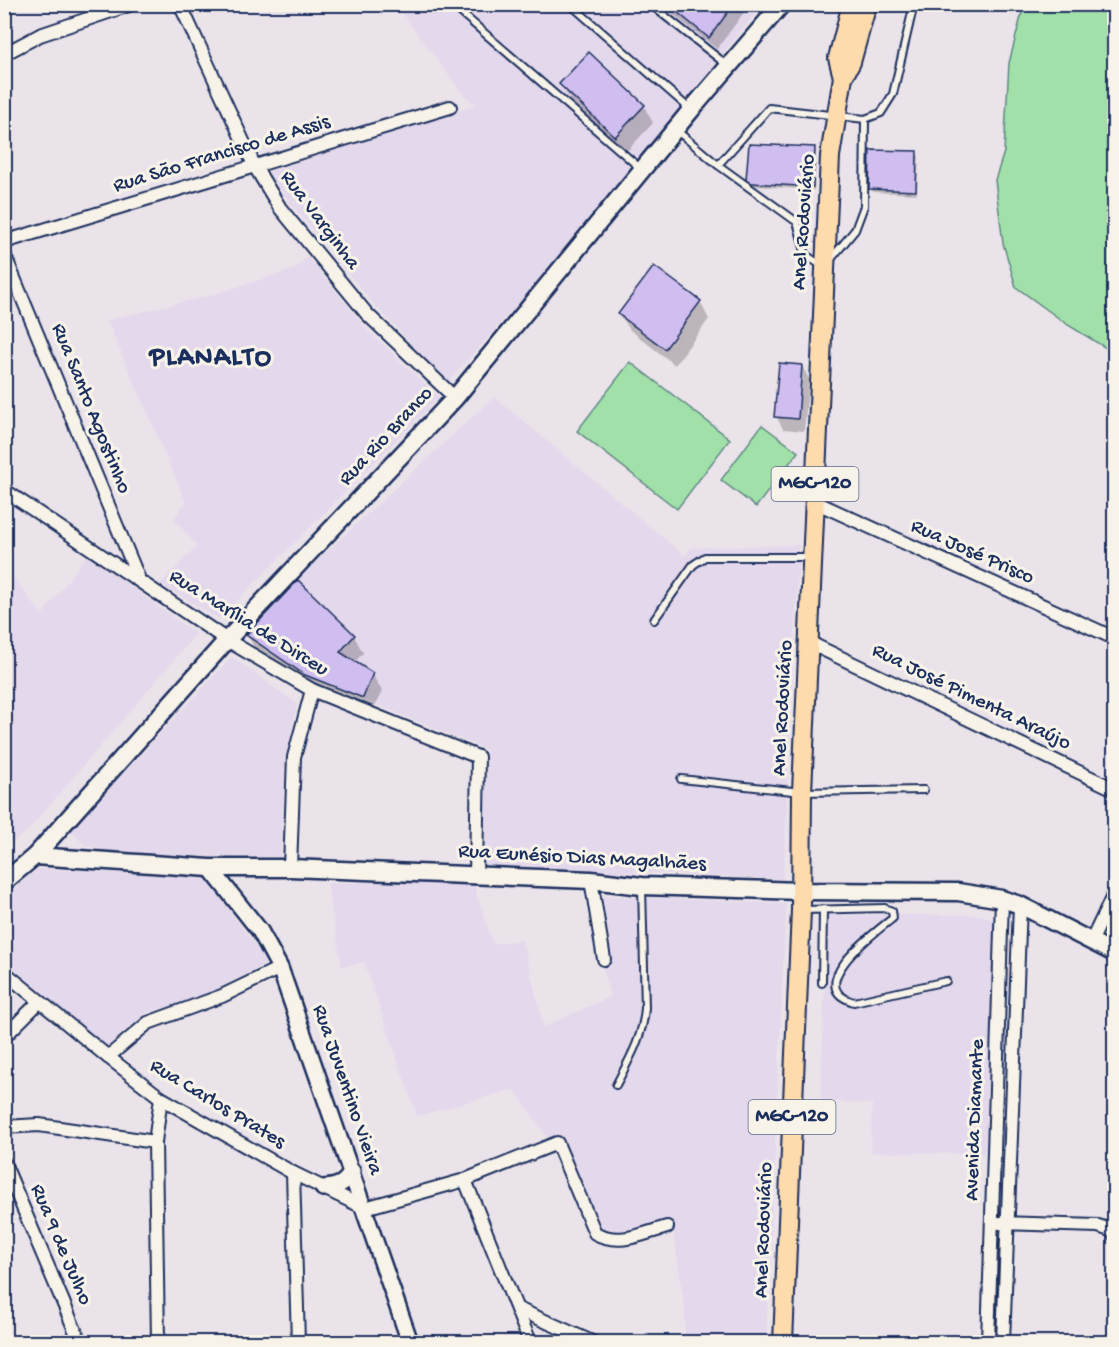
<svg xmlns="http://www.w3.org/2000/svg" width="1119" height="1347" viewBox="0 0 1119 1347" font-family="'Gochi Hand',sans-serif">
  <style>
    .built { fill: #e3d8ec }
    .green { fill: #a1e1a9; stroke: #5e8884; stroke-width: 1.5 }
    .shadow { fill: #0003 }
    .building { fill: #cfbeef; stroke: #1b2f5e; stroke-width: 1.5 }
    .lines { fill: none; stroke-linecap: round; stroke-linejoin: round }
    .service-casing { stroke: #1b2f5e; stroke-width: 10 }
    .minor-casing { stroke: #1b2f5e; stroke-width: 16 }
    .tertiary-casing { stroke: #1b2f5e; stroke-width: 20 }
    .secondary-casing { stroke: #1b2f5e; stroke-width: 21 }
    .primary-casing { stroke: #1b2f5e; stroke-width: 22 }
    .service { stroke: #f7f3e8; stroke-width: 6 }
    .minor { stroke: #f7f3e8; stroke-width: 12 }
    .tertiary { stroke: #f7f3e8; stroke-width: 15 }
    .secondary { stroke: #f7f3e8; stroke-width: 16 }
    .primary { stroke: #fedbac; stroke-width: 18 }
    .labels { text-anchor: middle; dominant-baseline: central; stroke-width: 6; stroke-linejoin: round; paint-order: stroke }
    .shield { fill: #f7f3e8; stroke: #5d6a87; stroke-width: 1.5 }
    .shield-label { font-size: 20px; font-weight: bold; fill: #1b2f5e }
    .street-label { font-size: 21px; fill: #1b2f5e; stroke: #f7f3e8 }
    .district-label { font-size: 27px; font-weight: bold; letter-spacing: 1.5px; fill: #1b2f5e; stroke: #f7f3e8 }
  </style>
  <rect width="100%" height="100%" fill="#ebe3ea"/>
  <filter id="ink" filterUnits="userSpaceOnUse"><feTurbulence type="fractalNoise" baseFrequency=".0167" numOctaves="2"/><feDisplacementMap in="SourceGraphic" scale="12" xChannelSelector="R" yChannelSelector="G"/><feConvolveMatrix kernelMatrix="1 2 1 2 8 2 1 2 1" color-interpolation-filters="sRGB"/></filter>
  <g filter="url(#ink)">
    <g class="built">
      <polygon points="396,5 762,5 575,240 448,382 370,300 291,204 268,172 476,105 463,94"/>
      <polygon points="308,257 368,331 439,397 219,619 160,584 197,546 174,519 186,502 107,320 205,297 295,269"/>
      <polygon points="494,397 685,556 691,548 799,545 783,879 485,865 487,750 305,675 245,635 297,579"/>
      <polygon points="87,555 196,634 30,828 5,849 5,567 42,615"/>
      <polygon points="232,657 297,704 286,756 280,856 116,855 84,844 70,830"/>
      <polygon points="38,869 205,877 268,963 196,1000 148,1012 106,1047 5,961 5,897"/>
      <polygon points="424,882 474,886 493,944 522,940 544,1027 610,997 586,895 786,904 766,1342 685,1342 685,1309 672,1221 611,1235 598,1228 561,1136 547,1137 514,1089 417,1116 364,962 342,967 327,883"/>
      <polygon points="827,915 983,915 995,922 985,1154 871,1152 872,1104 821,1101"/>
    </g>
    <g class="green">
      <polygon points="1024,5 1114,5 1114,353 1068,325 1016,287 1003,243 995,180 1004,152 1009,63"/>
      <polygon points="630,362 730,439 677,509 577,431"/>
      <polygon points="762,425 798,452 756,507 721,480"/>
    </g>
    <g class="shadow">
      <polygon points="660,4 750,4 717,49"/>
      <polygon points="589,54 644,106 653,123 625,153 570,100 561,84"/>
      <polygon points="814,148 816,152 814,190 755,186 748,178"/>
      <polygon points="871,151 917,153 919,156 917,194 873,192 871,189"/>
      <polygon points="700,302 709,319 675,365 630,330 620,314"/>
      <polygon points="802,366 809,379 804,431 783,429 776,416"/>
      <polygon points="248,636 354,636 363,653 354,663 372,674 382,691 372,713 316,691 257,652"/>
    </g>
    <g class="building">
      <polygon points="667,4 734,4 709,38"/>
      <polygon points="589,52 645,105 615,137 559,84"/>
      <polygon points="749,144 815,147 813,187 752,183 746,179"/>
      <polygon points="870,150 917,151 916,191 869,189"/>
      <polygon points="654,266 701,301 665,349 618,314"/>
      <polygon points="779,363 802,365 798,419 774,417"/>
      <polygon points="298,580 355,635 340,652 373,673 363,698 305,675 246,635"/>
    </g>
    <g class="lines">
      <defs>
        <g id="service">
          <polyline points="451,4 640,168"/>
          <polyline points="570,4 691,110"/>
          <polyline points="650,4 727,65"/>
          <polyline points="676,130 718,165 797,222 806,255 822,266"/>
          <polyline points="718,165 769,108 865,119 881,113 893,94 914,4"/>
          <polyline points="831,259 855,230 864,206 865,119"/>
          <polyline points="654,620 693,565 705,557 809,557"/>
          <polyline points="681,779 802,792 924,790"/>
          <path d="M804,910L885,908L892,911L893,918C875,932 801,987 854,1002L946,981"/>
          <polyline points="822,983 823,909"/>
          <path d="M616,1085C629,1060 643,1037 645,1008L642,887"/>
        </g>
        <g id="minor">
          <polyline points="180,4 254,165 280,208 367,314 455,398"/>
          <polyline points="4,54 40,35 132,4"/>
          <polyline points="4,242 450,107"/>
          <polyline points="4,254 138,577"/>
          <polyline points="4,490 227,640 312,690 478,757 476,875"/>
          <polyline points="815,502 1114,638"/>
          <polyline points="810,643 1114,789"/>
          <polyline points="290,868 294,757 312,690"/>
          <polyline points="591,880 604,959"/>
          <polyline points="1091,942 1114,894"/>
          <path d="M4,972L108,1057L161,1098L293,1173L365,1208L465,1180L557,1143L595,1233C619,1246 642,1234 667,1227"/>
          <polyline points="4,1037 39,1002"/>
          <polyline points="108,1057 148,1023 222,996 280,968"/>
          <polyline points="4,1127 39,1125 155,1142"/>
          <polyline points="4,1163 80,1342"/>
          <polyline points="293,1173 298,1342"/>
          <polyline points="465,1180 530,1342"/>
          <polyline points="999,1223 1098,1226 1111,1230 1114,1234"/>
          <polyline points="518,1309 592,1342"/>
          <polyline points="158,1342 155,1142 161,1098"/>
          <polyline points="988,1342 1002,899"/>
          <polyline points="1003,1342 1020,905"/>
        </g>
        <g id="tertiary">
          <polyline points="210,868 260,931 280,968 410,1342"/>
          <path d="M323,1188C338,1187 345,1184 352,1171"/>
        </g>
        <g id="secondary">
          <polyline points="35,856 210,868 290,868 591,880 642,886 800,891 958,892 1002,899 1020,905 1114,953"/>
          <polyline points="4,882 35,856 227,640 455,398 691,110 782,4"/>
        </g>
        <g id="primary">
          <polyline points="843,77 838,58 852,4"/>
          <polyline points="783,1342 801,910 802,792 830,156 843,77 851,62 867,4"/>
        </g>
      </defs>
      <use href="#service" class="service-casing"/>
      <use href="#minor" class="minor-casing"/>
      <use href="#tertiary" class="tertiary-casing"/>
      <use href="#secondary" class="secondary-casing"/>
      <use href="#primary" class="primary-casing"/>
      <use href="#service" class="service"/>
      <use href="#minor" class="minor"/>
      <use href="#tertiary" class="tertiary"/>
      <use href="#secondary" class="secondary"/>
      <use href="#primary" class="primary"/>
    </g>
  </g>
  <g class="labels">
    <g class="shield">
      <rect x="771.5" y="467" width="87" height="34" rx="4.5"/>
      <rect x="748.5" y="1100" width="87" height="34" rx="4.5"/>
    </g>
    <g class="shield-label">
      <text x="815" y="484">MGC-120</text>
      <text x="792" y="1117">MGC-120</text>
    </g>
    <g class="street-label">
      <text transform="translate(222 155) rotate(-17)">Rua São Francisco de Assis</text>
      <text transform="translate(319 221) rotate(53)">Rua Varginha</text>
      <text transform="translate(805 222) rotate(-86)">Anel Rodoviário</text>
      <text transform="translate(90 409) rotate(68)">Rua Santo Agostinho</text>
      <text transform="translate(387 437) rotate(-47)">Rua Rio Branco</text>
      <text transform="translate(972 553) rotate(24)">Rua José Prisco</text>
      <text transform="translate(248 624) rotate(32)">Rua Marília de Dirceu</text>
      <text transform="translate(971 698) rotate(26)">Rua José Pimenta Araújo</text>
      <text transform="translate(784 708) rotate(-87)">Anel Rodoviário</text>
      <text transform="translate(582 859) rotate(3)">Rua Eunésio Dias Magalhães</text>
      <text transform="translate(346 1090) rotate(71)">Rua Juventino Vieira</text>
      <text transform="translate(217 1105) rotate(31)">Rua Carlos Prates</text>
      <text transform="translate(976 1120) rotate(-88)">Avenida Diamante</text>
      <text transform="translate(765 1230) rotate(-88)">Anel Rodoviário</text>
      <text transform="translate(60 1245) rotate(67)">Rua 9 de Julho</text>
    </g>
    <g class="district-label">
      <text x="211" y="359">PLANALTO</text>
    </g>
  </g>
  <rect width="1119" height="1347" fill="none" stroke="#f7f3e8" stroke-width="24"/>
  <rect x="12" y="12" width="1095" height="1323" fill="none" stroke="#1b2f5e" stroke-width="2" filter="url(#ink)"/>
</svg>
